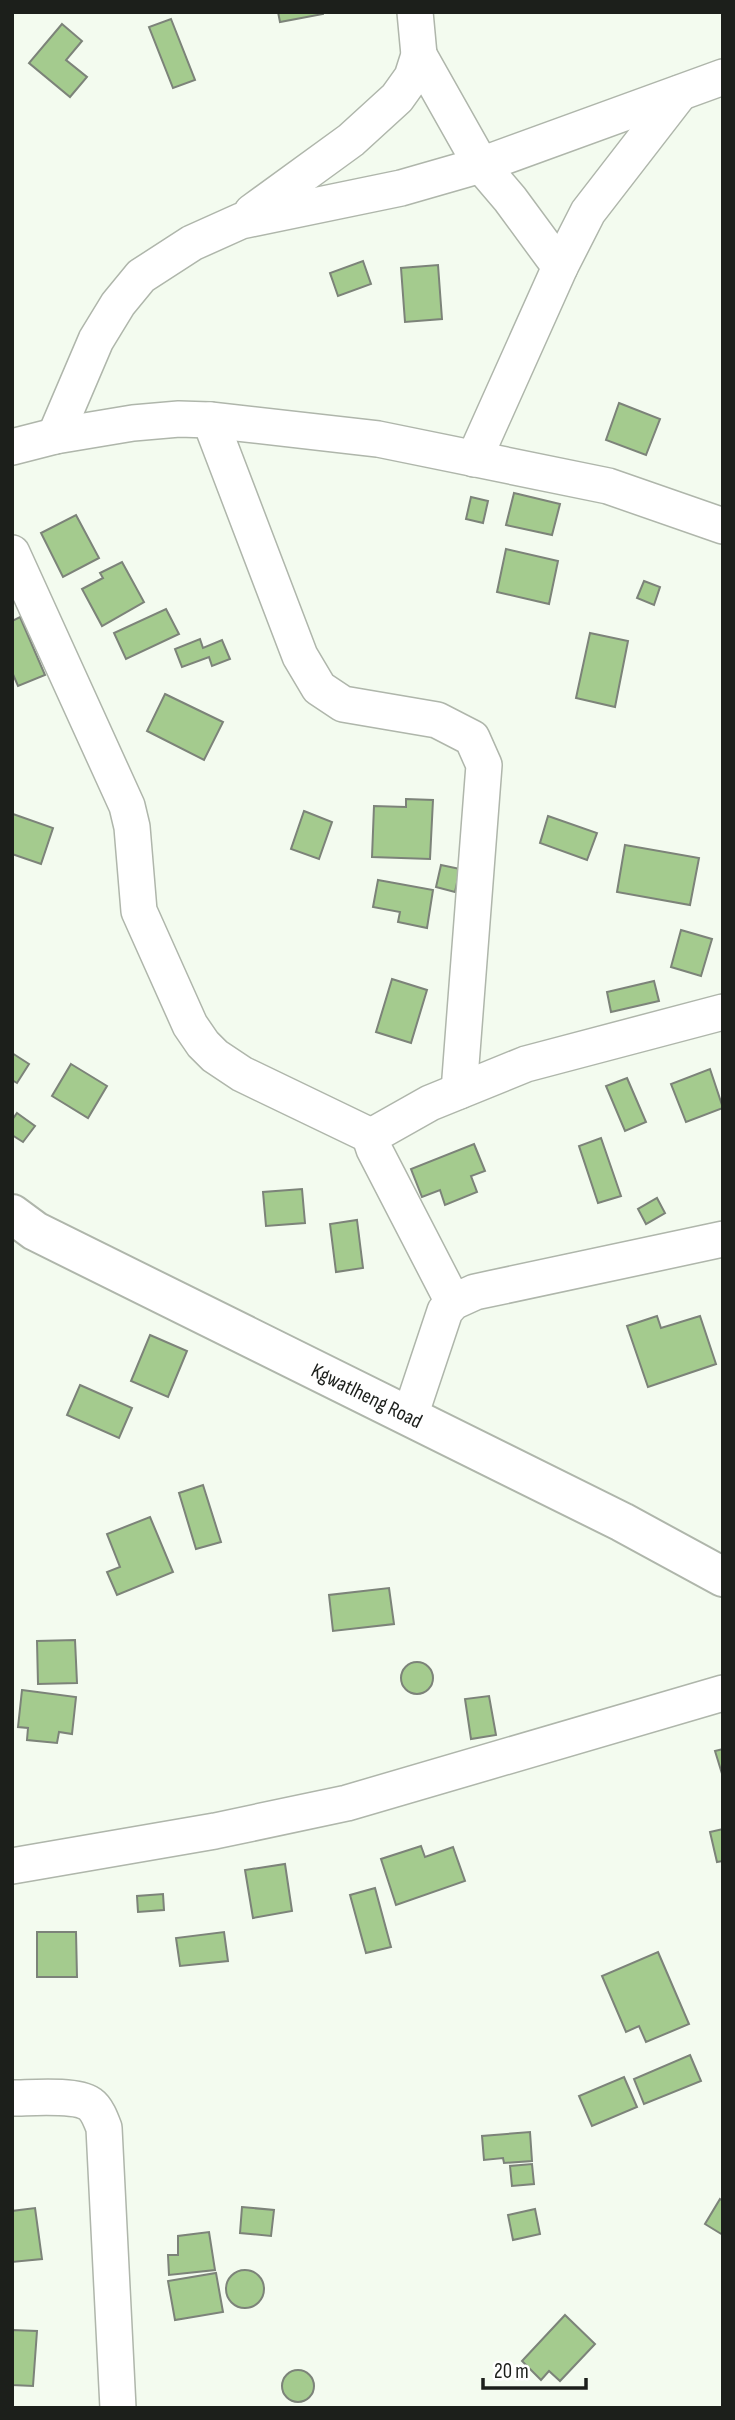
<svg xmlns="http://www.w3.org/2000/svg" width="735" height="2420" viewBox="0 0 735 2420" font-family="'Sofia Sans Condensed',sans-serif">
  <style>
    .building { fill: #a4cb8e; stroke: #7c8379; stroke-width: 2 }
    .lines { fill: none; stroke-linecap: round; stroke-linejoin: round }
    .minor-casing { stroke: #afb6ab; stroke-width: 38 }
    .tertiary-casing { stroke: #afb6ab; stroke-width: 42 }
    .minor { stroke: #fff; stroke-width: 35 }
    .tertiary { stroke: #fff; stroke-width: 38 }
    .labels { text-anchor: middle; dominant-baseline: central; stroke-width: 6; stroke-linejoin: round; paint-order: stroke }
    .street-label { font-size: 21px; fill: #1c1f1b; stroke: #fff }
  </style>
  <rect width="100%" height="100%" fill="#f3fbef"/>
  <g class="building">
    <polygon points="278,12 323,12 323,14 280,22"/>
    <polygon points="171,19 195,80 173,88 149,27"/>
    <polygon points="62,24 82,41 66,60 87,77 70,97 29,63"/>
    <polygon points="363,261 371,284 338,296 330,273"/>
    <polygon points="438,265 442,319 405,322 401,268"/>
    <polygon points="619,403 660,419 646,455 606,440"/>
    <polygon points="514,493 560,504 552,535 506,525"/>
    <polygon points="471,497 488,501 483,523 466,519"/>
    <polygon points="76,515 99,558 63,577 41,533"/>
    <polygon points="506,549 558,561 549,604 497,592"/>
    <polygon points="122,562 144,602 102,626 82,589 103,578 100,573"/>
    <polygon points="644,581 660,587 654,605 637,598"/>
    <polygon points="166,609 179,634 126,659 114,633"/>
    <polygon points="20,617 45,675 18,686 12,672 12,621"/>
    <polygon points="590,633 628,641 615,707 576,698"/>
    <polygon points="200,639 203,648 222,640 230,659 212,666 209,657 182,667 175,649"/>
    <polygon points="165,694 223,722 204,760 147,731"/>
    <polygon points="406,799 433,800 430,859 372,857 374,806 406,807"/>
    <polygon points="304,811 332,822 319,859 291,849"/>
    <polygon points="13,814 53,828 41,864 12,854"/>
    <polygon points="548,816 597,833 587,860 540,843"/>
    <polygon points="625,845 699,858 690,905 617,892"/>
    <polygon points="441,865 460,869 455,892 436,887"/>
    <polygon points="378,880 433,890 427,928 398,922 400,912 373,907"/>
    <polygon points="681,930 712,939 701,976 671,967"/>
    <polygon points="392,979 427,990 411,1043 376,1032"/>
    <polygon points="654,981 659,1001 611,1012 607,992"/>
    <polygon points="12,1053 29,1064 17,1083 12,1080"/>
    <polygon points="71,1064 107,1086 88,1118 52,1096"/>
    <polygon points="710,1069 723,1108 686,1122 671,1084"/>
    <polygon points="627,1078 646,1122 625,1131 606,1086"/>
    <polygon points="17,1113 35,1126 23,1142 12,1135 12,1120"/>
    <polygon points="601,1138 621,1196 598,1203 579,1146"/>
    <polygon points="474,1144 485,1171 471,1176 477,1192 445,1205 440,1190 422,1197 411,1169"/>
    <polygon points="302,1189 305,1223 266,1226 263,1192"/>
    <polygon points="657,1198 665,1213 646,1224 638,1209"/>
    <polygon points="357,1220 363,1268 336,1272 330,1224"/>
    <polygon points="657,1316 661,1328 700,1316 716,1364 648,1387 627,1326"/>
    <polygon points="150,1335 187,1351 168,1397 131,1381"/>
    <polygon points="80,1385 132,1408 119,1438 67,1415"/>
    <polygon points="203,1485 221,1542 196,1549 179,1493"/>
    <polygon points="150,1517 173,1572 117,1595 107,1572 120,1567 107,1534"/>
    <polygon points="389,1588 394,1624 333,1631 329,1595"/>
    <polygon points="75,1640 77,1683 38,1684 37,1641"/>
    <circle cx="417" cy="1678" r="16"/>
    <polygon points="22,1690 76,1697 72,1734 59,1732 57,1743 27,1740 28,1728 18,1727"/>
    <polygon points="489,1696 496,1735 471,1739 465,1699"/>
    <polygon points="723,1749 723,1777 715,1751"/>
    <polygon points="723,1829 723,1861 717,1862 710,1832"/>
    <polygon points="421,1846 425,1857 453,1847 465,1881 396,1905 381,1859"/>
    <polygon points="285,1864 292,1911 253,1918 245,1870"/>
    <polygon points="375,1888 391,1947 366,1953 350,1895"/>
    <polygon points="163,1894 164,1910 138,1912 137,1896"/>
    <polygon points="37,1932 76,1932 77,1977 37,1977"/>
    <polygon points="224,1932 228,1961 180,1966 176,1938"/>
    <polygon points="658,1952 689,2024 646,2042 639,2026 626,2032 602,1976"/>
    <polygon points="690,2055 701,2081 644,2104 634,2079"/>
    <polygon points="624,2077 637,2107 592,2126 579,2096"/>
    <polygon points="530,2132 532,2161 504,2163 503,2158 484,2160 482,2136"/>
    <polygon points="532,2164 534,2184 512,2186 510,2166"/>
    <polygon points="720,2199 723,2201 723,2235 705,2224"/>
    <polygon points="242,2207 274,2210 271,2236 240,2233"/>
    <polygon points="35,2208 42,2259 12,2262 12,2211"/>
    <polygon points="535,2209 540,2234 513,2240 508,2215"/>
    <polygon points="209,2232 215,2270 169,2275 168,2255 178,2255 178,2236"/>
    <circle cx="245" cy="2289" r="19"/>
    <polygon points="216,2273 223,2312 175,2320 168,2281"/>
    <polygon points="565,2315 595,2344 560,2381 549,2371 541,2380 522,2361"/>
    <polygon points="12,2330 37,2331 33,2386 12,2385"/>
    <circle cx="298" cy="2386" r="16"/>
  </g>
  <g class="lines">
    <defs>
      <g id="minor">
        <polyline points="419,55 481,165 510,199 560,267"/>
        <polyline points="252,212 351,140 397,98 412,77 419,55 415,12"/>
        <polyline points="210,420 300,656 319,688 343,704 437,720 472,738 484,765 459,1091"/>
        <polyline points="55,436 96,340 118,304 141,276 192,243 241,221 401,188 481,165 723,77"/>
        <polyline points="12,447 55,436 133,423 179,419 210,420 378,439 608,486 723,526"/>
        <polyline points="474,459 560,267 588,212 680,93"/>
        <polyline points="12,553 127,806 132,827 139,911 190,1025 203,1044 215,1056 242,1074 373,1137"/>
        <polyline points="453,1302 374,1149 372,1143 375,1134 430,1103 526,1064 723,1012"/>
        <polyline points="410,1416 445,1311 453,1302 475,1292 723,1239"/>
        <polyline points="12,1866 215,1831 347,1803 723,1693"/>
        <path d="M12,2098C31,2098 75,2094 90,2104C97,2109 101,2120 104,2128L118,2408"/>
      </g>
      <g id="tertiary">
        <path id="s1" d="M12,1214L35,1231L622,1522L723,1577"/>
      </g>
    </defs>
    <use href="#minor" class="minor-casing"/>
    <use href="#tertiary" class="tertiary-casing"/>
    <use href="#minor" class="minor"/>
    <use href="#tertiary" class="tertiary"/>
  </g>
  <g class="labels">
    <g class="street-label">
      <text stroke="none"><textPath href="#s1" startOffset="399">Kgwatlheng Road</textPath></text>
    </g>
  </g>
  <rect width="735" height="2420" fill="none" stroke="#1c1f1b" stroke-width="28"/>
  <path d="M483 2378v10h103v-10" fill="none" stroke="#1c1f1b" stroke-width="3.5"/>
  <text x="494" y="2378" font-size="21" fill="#1c1f1b" stroke="#ffffff" stroke-width="5" paint-order="stroke">20 m</text>
</svg>
